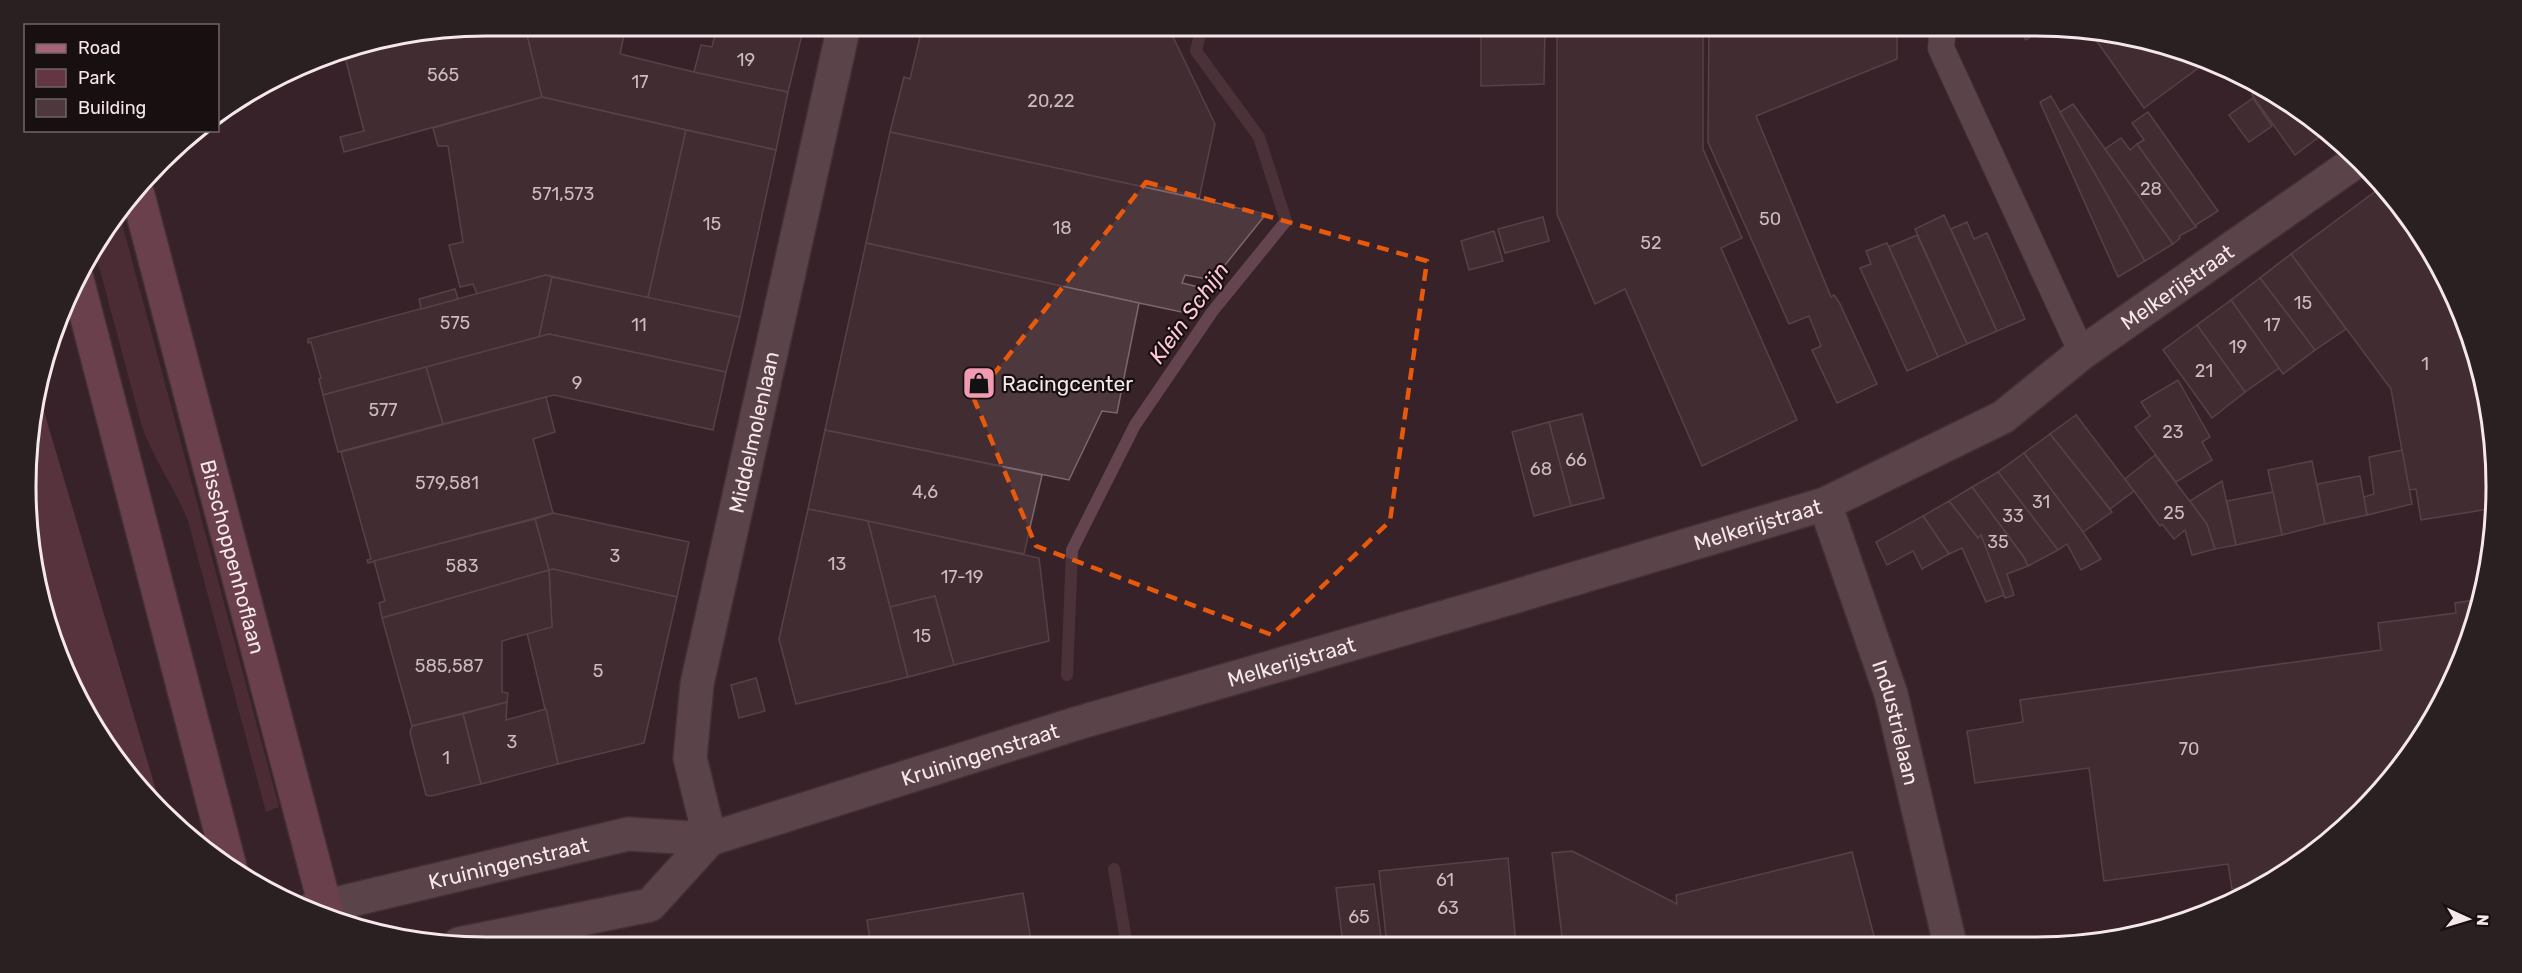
<svg xmlns="http://www.w3.org/2000/svg" width="2522" height="973" viewBox="0 0 2522 973" font-family="Rubik,sans-serif">
  <style>
    .green { fill: #643643 }
    .forest { fill: #7e4857 }
    .lines { fill: none; stroke-linecap: round; stroke-linejoin: round }
    .stream { stroke: #64454f; stroke-width: 12 }
    .building { fill: #4d383d; stroke: #7e666c; stroke-width: 1.5 }
    .service-casing { stroke: #514145; stroke-width: 28 }
    .minor-casing { stroke: #514145; stroke-width: 36 }
    .primary-casing { stroke: #514145; stroke-width: 36 }
    .service { stroke: #856c72; stroke-width: 26 }
    .minor { stroke: #856c72; stroke-width: 33 }
    .primary { stroke: #a76478; stroke-width: 33 }
    .marked { fill: none; stroke: #e8590c; stroke-width: 4.5; stroke-dasharray: 12 8; stroke-linejoin: round }
    .labels { text-anchor: middle; dominant-baseline: central; stroke-width: 4.5; stroke-linejoin: round; paint-order: stroke }
    .number-label { font-size: 18px; fill: #cbbbbf }
    .street-label { font-size: 21px; fill: #f5e7ea; stroke: #180f11 }
    .poi-label { font-size: 21px; fill: #f5e7ea; stroke: #180f11; text-anchor: start }
    .water-label { font-size: 22px; font-style: italic; fill: #ffc9d6; stroke: #180f11 }
    .rim { fill: none; stroke: #f5e7ea; stroke-width: 3 }
  </style>
  <rect width="100%" height="100%" fill="#372328"/>
  <path class="green" d="M120,216L279,807L266,812L188,521C175,488 154,460 142,427L94,248Z"/>
  <polygon class="forest" points="38,391 160,804 103,742 60,663 34,577 29,426"/>
  <g class="lines">
    <g class="stream">
      <polyline points="1067,675 1072,550 1135,425 1212,312 1286,221 1259,137 1196,51 1202,26"/>
      <polyline points="1114,869 1127,946"/>
    </g>
  </g>
  <g class="building">
    <polygon points="486,26 525,26 542,97 344,152 340,137 364,131 344,53 384,42"/>
    <polygon points="525,26 626,26 620,54 694,72 788,92 776,150 542,97"/>
    <polygon points="717,26 804,26 788,92 694,72 701,45 712,47"/>
    <polygon points="915,26 1123,26 1173,37 1215,124 1199,199 890,132 904,77 910,79 920,37 913,35"/>
    <polygon points="1123,26 1175,26 1173,37"/>
    <polygon points="1481,26 1545,26 1544,84 1481,86"/>
    <polygon points="1557,26 1703,26 1703,149 1742,238 1721,248 1797,420 1702,466 1625,289 1595,304 1557,214"/>
    <polygon points="1709,26 1897,26 1897,59 1756,116 1831,297 1834,295 1839,302 1877,384 1837,403 1812,350 1821,346 1809,316 1789,324 1708,142"/>
    <polygon points="2016,26 2036,26 2044,27 2026,40"/>
    <polygon points="2091,33 2155,41 2208,61 2144,108"/>
    <polygon points="384,42 344,53 311,62 338,50"/>
    <polygon points="2262,87 2316,121 2327,131 2295,155 2252,95"/>
    <polygon points="2051,96 2145,261 2118,277 2040,102"/>
    <polygon points="542,97 686,130 648,298 546,275 477,294 473,284 460,287 449,245 463,242 448,146 438,146 433,128"/>
    <polygon points="2253,98 2272,126 2249,142 2229,115"/>
    <polygon points="2073,104 2173,244 2145,261 2060,112"/>
    <polygon points="2148,112 2218,211 2197,224 2196,227 2137,144 2144,140 2132,123"/>
    <polygon points="686,130 776,150 740,317 648,298"/>
    <polygon points="890,132 1199,199 1266,214 1213,280 1185,275 1182,283 1207,289 1191,314 1139,303 866,243"/>
    <polygon points="2121,138 2130,150 2137,144 2196,227 2179,236 2180,238 2173,244 2105,149"/>
    <polygon points="2384,185 2435,256 2472,339 2493,427 2495,508 2421,520 2416,489 2409,490 2391,389 2291,254"/>
    <polygon points="1944,215 1997,331 1967,344 1915,229"/>
    <polygon points="1543,217 1549,241 1505,253 1498,229"/>
    <polygon points="1967,222 1974,239 1987,233 2025,319 1997,331 1951,229"/>
    <polygon points="1494,231 1503,261 1469,270 1461,241"/>
    <polygon points="1917,235 1967,344 1938,357 1889,247"/>
    <polygon points="866,243 1139,303 1117,413 1102,411 1069,480 825,430"/>
    <polygon points="1887,243 1938,357 1907,371 1860,268 1871,264 1866,251"/>
    <polygon points="2291,254 2346,329 2315,350 2260,278"/>
    <polygon points="546,275 552,277 539,337 323,395 319,379 321,378 311,342 308,343 308,339"/>
    <polygon points="552,277 740,317 726,372 549,334 539,337"/>
    <polygon points="2260,278 2315,350 2283,374 2231,300"/>
    <polygon points="455,289 458,299 421,309 419,299"/>
    <polygon points="2231,300 2279,368 2245,392 2197,325"/>
    <polygon points="2197,325 2245,392 2212,418 2163,350"/>
    <polygon points="549,334 726,372 713,430 554,395 443,424 426,367"/>
    <polygon points="426,367 443,424 338,452 323,395"/>
    <polygon points="2178,380 2210,437 2202,442 2212,460 2176,482 2135,427 2150,416 2141,402"/>
    <polygon points="546,397 555,432 533,439 553,513 368,563 367,560 371,559 341,452"/>
    <polygon points="1582,414 1604,498 1571,506 1549,422"/>
    <polygon points="2076,415 2134,491 2110,509 2050,434"/>
    <polygon points="1549,422 1571,506 1534,516 1512,432"/>
    <polygon points="825,430 1042,475 1024,554 808,509"/>
    <polygon points="2050,434 2112,512 2083,532 2024,453"/>
    <polygon points="2402,450 2412,504 2367,515 2364,497 2374,494 2369,457"/>
    <polygon points="2024,453 2083,532 2101,559 2081,570 2067,544 2058,550 1998,472"/>
    <polygon points="2155,455 2207,524 2215,549 2192,555 2185,530 2174,539 2162,524 2160,526 2125,479"/>
    <polygon points="2312,461 2325,524 2282,535 2268,470"/>
    <polygon points="1998,472 2058,550 2028,566 2023,556 1972,487"/>
    <polygon points="2360,476 2367,515 2325,524 2317,484"/>
    <polygon points="2222,481 2236,545 2215,549 2207,524 2190,501"/>
    <polygon points="1972,487 2023,556 2028,566 2007,574 2014,595 2005,598 1981,535 1978,538 1949,501"/>
    <polygon points="2273,492 2282,535 2236,545 2227,501"/>
    <polygon points="1949,501 1978,538 1981,535 2004,595 1986,602 1962,548 1949,554 1923,516"/>
    <polygon points="808,509 868,521 908,677 796,704 779,639"/>
    <polygon points="553,513 689,542 677,597 549,570 535,519"/>
    <polygon points="1923,516 1949,554 1922,569 1913,551 1887,565 1876,542"/>
    <polygon points="535,519 549,570 382,618 379,603 385,601 374,561"/>
    <polygon points="868,521 1039,558 1049,641 954,665 935,596 890,607"/>
    <polygon points="553,569 677,597 644,743 558,764 527,633 552,627 549,570"/>
    <polygon points="549,570 552,627 502,641 502,692 508,693 507,702 412,726 382,618"/>
    <polygon points="935,596 954,665 908,677 890,607"/>
    <polygon points="2482,599 2435,717 2340,833 2263,884 2232,889 2228,864 2104,881 2089,768 1975,783 1967,731 2023,722 2020,700 2381,650 2378,623 2456,613 2455,603"/>
    <polygon points="756,678 765,711 739,718 731,685"/>
    <polygon points="507,702 506,720 546,709 558,764 481,784 463,714"/>
    <polygon points="463,714 481,784 431,796 426,795 410,733 412,726"/>
    <polygon points="1572,851 1677,904 1676,895 1852,852 1876,944 1563,945 1552,853"/>
    <polygon points="1508,858 1516,945 1387,945 1379,871"/>
    <polygon points="1374,884 1382,945 1343,945 1336,888"/>
    <polygon points="1023,893 1032,946 871,947 867,920"/>
    <polygon points="774,938 775,947 722,947"/>
  </g>
  <g class="lines">
    <defs>
      <polyline id="service" points="1943,26 1941,48 2082,353"/>
      <g id="minor">
        <path id="s1" d="M1825,504L1891,694L1950,944"/>
        <path id="s2" d="M710,839L690,758L697,684L844,26"/>
        <path id="s3" d="M310,910L628,834L710,839L1078,723L1493,603L1825,504L2003,417L2082,353L2358,160"/>
        <polyline points="459,944 650,905 710,839"/>
      </g>
      <g id="primary">
        <path id="s4" d="M138,195L328,917"/>
        <polyline points="77,279 230,867"/>
      </g>
    </defs>
    <use href="#service" class="service-casing"/>
    <use href="#minor" class="minor-casing"/>
    <use href="#primary" class="primary-casing"/>
    <use href="#service" class="service"/>
    <use href="#minor" class="minor"/>
    <use href="#primary" class="primary"/>
  </g>
  <path d="M0 0H2522V973H0ZM1146,182L1427,261L1390,521L1272,635L1036,546L974,399Z" fill="#372328" fill-opacity=".55" fill-rule="evenodd"/>
  <path class="marked" d="M1146,182L1427,261L1390,521L1272,635L1036,546L974,399Z"/>
  <defs>
    <symbol id="shop-square" viewBox="-11 -11 22 22"><rect x="-9" y="-9" width="18" height="18" rx="4" fill="#f19ab2" stroke="#180f11"/><path d="M-5-2.5h2.3a2.7 3.5 0 0 1 5.4 0H5L5.5 6h-11ZM-1.5-2.5h3a1.5 2.3 0 0 0-3 0Z" fill="#111"/></symbol>
  </defs>
  <g fill-rule="evenodd">
    <use href="#shop-square" x="960" y="364" width="38" height="38"/>
  </g>
  <g class="labels">
    <g class="number-label">
      <text x="746" y="60">19</text>
      <text x="443" y="75">565</text>
      <text x="640" y="82">17</text>
      <text x="1051" y="101">20,22</text>
      <text x="2151" y="189">28</text>
      <text x="563" y="194">571,573</text>
      <text x="1770" y="219">50</text>
      <text x="712" y="224">15</text>
      <text x="1062" y="228">18</text>
      <text x="1651" y="243">52</text>
      <text x="2303" y="303">15</text>
      <text x="455" y="323">575</text>
      <text x="639" y="325">11</text>
      <text x="2272" y="325">17</text>
      <text x="2238" y="347">19</text>
      <text x="2425" y="364">1</text>
      <text x="2204" y="371">21</text>
      <text x="577" y="383">9</text>
      <text x="383" y="410">577</text>
      <text x="2173" y="432">23</text>
      <text x="1576" y="460">66</text>
      <text x="1541" y="469">68</text>
      <text x="447" y="483">579,581</text>
      <text x="925" y="492">4,6</text>
      <text x="2041" y="502">31</text>
      <text x="2174" y="513">25</text>
      <text x="2013" y="516">33</text>
      <text x="1998" y="542">35</text>
      <text x="615" y="556">3</text>
      <text x="837" y="564">13</text>
      <text x="462" y="566">583</text>
      <text x="962" y="577">17-19</text>
      <text x="922" y="636">15</text>
      <text x="449" y="666">585,587</text>
      <text x="598" y="671">5</text>
      <text x="512" y="742">3</text>
      <text x="2189" y="749">70</text>
      <text x="446" y="758">1</text>
      <text x="1445" y="880">61</text>
      <text x="1448" y="908">63</text>
      <text x="1359" y="917">65</text>
    </g>
    <g class="street-label">
      <text stroke="none"><textPath href="#s3" startOffset="1989">Melkerijstraat</textPath></text>
      <text stroke="none"><textPath href="#s2" startOffset="416">Middelmolenlaan</textPath></text>
      <text stroke="none"><textPath href="#s3" startOffset="1503">Melkerijstraat</textPath></text>
      <text stroke="none"><textPath href="#s4" startOffset="374">Bisschoppenhoflaan</textPath></text>
      <text stroke="none"><textPath href="#s3" startOffset="1017">Melkerijstraat</textPath></text>
      <text stroke="none"><textPath href="#s1" startOffset="230">Industrielaan</textPath></text>
      <text stroke="none"><textPath href="#s3" startOffset="692">Kruiningenstraat</textPath></text>
      <text stroke="none"><textPath href="#s3" startOffset="204">Kruiningenstraat</textPath></text>
    </g>
    <g class="poi-label">
      <text x="1002" y="383">Racingcenter</text>
    </g>
    <g class="water-label">
      <text transform="translate(1189 313) rotate(-54)">Klein Schijn</text>
    </g>
  </g>
  <path d="M0 0H2522V973H0ZM486 36H2036A450 450 0 0 1 2486 486V487A450 450 0 0 1 2036 937H486A450 450 0 0 1 36 487V486A450 450 0 0 1 486 36Z" fill="#2a2022" fill-rule="evenodd"/>
  <path class="rim" d="M486 36H2036A450 450 0 0 1 2486 486V487A450 450 0 0 1 2036 937H486A450 450 0 0 1 36 487V486A450 450 0 0 1 486 36Z"/>
  <rect x="24" y="24" width="195" height="108" fill="#180f11" stroke="#706568" stroke-width="1.5"/>
  <rect x="36" y="44" width="30" height="9" fill="#a76478" stroke="#706568" stroke-width="1.5"/>
  <text x="78" y="54" font-size="18" fill="#f5e7ea">Road</text>
  <rect x="36" y="69" width="30" height="18" fill="#643643" stroke="#706568" stroke-width="1.5"/>
  <text x="78" y="84" font-size="18" fill="#f5e7ea">Park</text>
  <rect x="36" y="99" width="30" height="18" fill="#4d383d" stroke="#706568" stroke-width="1.5"/>
  <text x="78" y="114" font-size="18" fill="#f5e7ea">Building</text>
  <g transform="translate(2468 919) rotate(94)" stroke="#180f11" stroke-width="4.5" paint-order="stroke">
  <path d="M0-4.5L10 22L0 15L-10 22Z" fill="#f5e7ea"/>
  <text y="-9" font-size="16" font-weight="bold" text-anchor="middle" fill="#f5e7ea">N</text>
  </g>
</svg>
